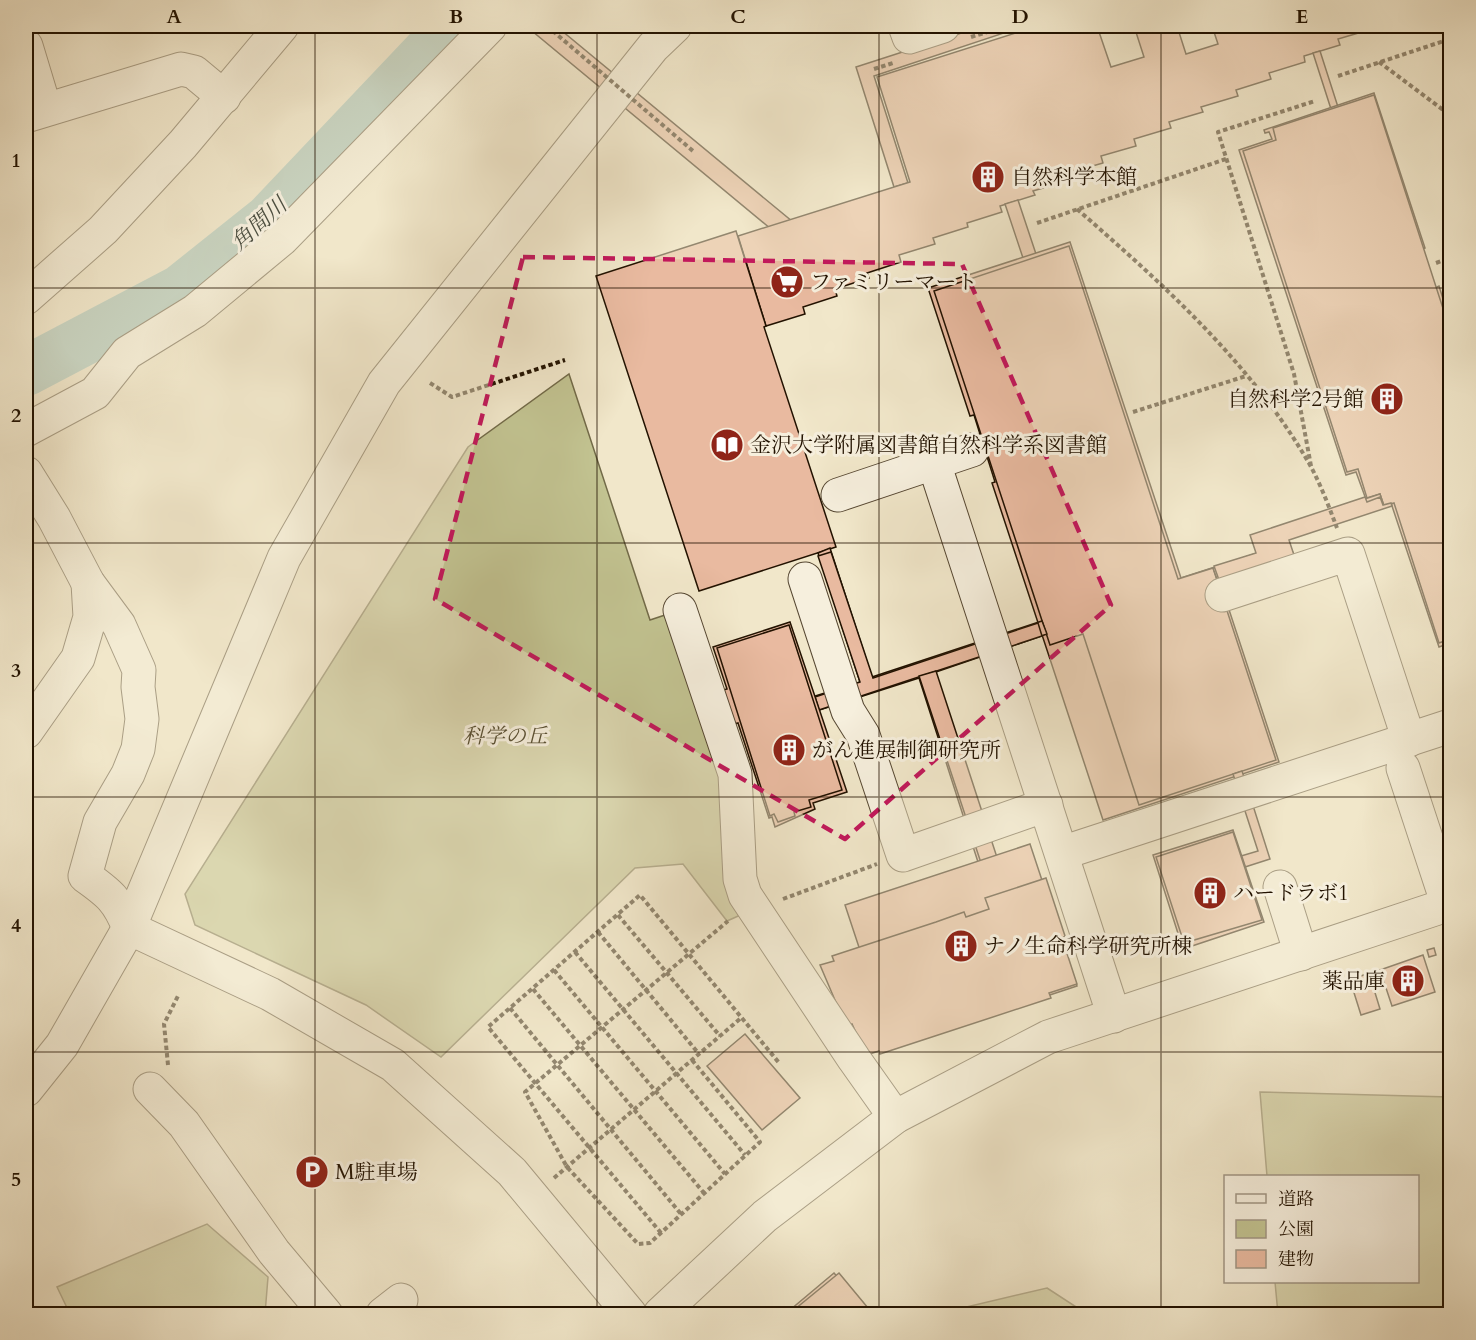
<svg xmlns="http://www.w3.org/2000/svg" width="1476" height="1340" viewBox="0 0 1476 1340" font-family="Cardo,'Noto Serif JP',serif">
  <style>
    .green { fill: #c2c391; stroke: #726a48; stroke-width: 1.5 }
    .lines { fill: none; stroke-linecap: round; stroke-linejoin: round }
    .river { stroke: #9bbfb9; stroke-width: 50 }
    .building { fill: #e9baa0; stroke: #221200; stroke-width: 1.5 }
    .minor-casing { stroke: #564732; stroke-width: 35 }
    .path { stroke: #221200; stroke-width: 4; stroke-dasharray: 4.5 3; stroke-linecap: butt }
    .minor { stroke: #f6efdd; stroke-width: 33 }
    .path-bridge { stroke: #221200; stroke-width: 4; stroke-dasharray: 4.5 3; stroke-linecap: butt }
    .marked { fill: none; stroke: #c2185b; stroke-width: 4.5; stroke-dasharray: 12 8; stroke-linejoin: round }
    .grid { fill: none; stroke: #221200; stroke-width: 1.5; stroke-opacity: 0.55 }
    .labels { text-anchor: middle; dominant-baseline: central; stroke-width: 6; stroke-linejoin: round; paint-order: stroke }
    .poi-label { font-size: 21px; fill: #221200; stroke: #f6efdd; text-anchor: start }
    .park-label { font-size: 21px; font-style: italic; fill: #5a5033; stroke: #f6efdd }
    .water-label { font-size: 22px; font-style: italic; fill: #4c4f41; stroke: #f6efdd }
    .neatline { fill: none; stroke: #221200; stroke-width: 2 }
    .grid-label { font-size: 20px; text-anchor: middle; font-weight: bold; fill: #221200 }
  </style>
  <rect width="100%" height="100%" fill="#f1e7ca"/>
  <filter id="stains"><feTurbulence type="fractalNoise" baseFrequency=".00333" numOctaves="4"/><feColorMatrix values="0 0 0 0 .2 0 0 0 0 .09 0 0 0 0 .02 0 0 0 .5 -.17"/></filter>
  <radialGradient id="worn" r=".72"><stop offset=".6" stop-color="#630" stop-opacity="0"/><stop offset="1" stop-color="#630" stop-opacity=".3"/></radialGradient>
  <g class="green">
    <polygon points="569,374 650,620 680,610 754,909 727,921 683,864 635,868 441,1057 366,1005 195,925 185,894 468,447"/>
    <polygon points="1260,1092 1450,1097 1450,1314 1278,1314 1275,1282 1418,1282 1418,1176 1267,1176"/>
    <polygon points="207,1224 268,1277 265,1314 70,1314 57,1287"/>
    <polygon points="1047,1288 1087,1314 961,1314 958,1309"/>
  </g>
  <g class="lines">
    <polyline class="river" points="26,371 180,290 269,219 452,26"/>
  </g>
  <g class="building">
    <polygon points="526,26 556,26 793,222 771,229"/>
    <polygon points="983,26 1025,26 874,76 908,183 894,187 856,67"/>
    <polygon points="1038,26 1097,26 1111,67 1144,57 1134,26 1177,26 1186,54 1218,44 1212,26 1370,26 1372,29 1338,39 1340,45 1304,56 1305,62 1269,73 1271,79 1236,90 1238,96 1201,107 1203,112 1169,122 1171,128 1134,139 1136,146 1101,156 1103,163 1068,173 1070,180 1033,191 1035,195 1000,206 1002,212 967,223 968,227 933,238 935,244 899,255 901,262 867,273 869,278 835,289 837,296 803,307 805,314 766,326 738,236 910,182 877,77"/>
    <polygon points="1320,51 1338,107 1331,109 1313,53"/>
    <polygon points="1374,93 1425,248 1422,249 1435,288 1439,286 1450,321 1450,643 1439,647 1391,503 1383,505 1380,497 1367,502 1356,472 1346,475 1239,150 1272,139 1269,132 1265,133 1264,130"/>
    <polygon points="1374,95 1450,330 1450,639 1439,643 1394,503 1384,506 1380,494 1367,498 1358,469 1347,472 1243,151 1276,140 1273,128"/>
    <polygon points="1018,200 1037,257 1024,261 1005,204"/>
    <polygon points="736,231 766,326 764,327 836,547 699,591 596,276"/>
    <polygon points="1070,242 1181,578 1215,567 1279,762 1103,820 992,483 995,482 974,415 970,416 928,288"/>
    <polygon points="1069,246 1178,579 1213,568 1276,760 1139,805 1083,634 1050,645 934,291"/>
    <polygon points="1380,494 1384,506 1287,539 1294,555 1217,579 1213,568 1257,553 1251,536"/>
    <polygon points="1365,497 1367,502 1380,497 1383,505 1391,503 1392,506 1289,540 1294,555 1219,580 1214,566 1256,553 1250,535"/>
    <polygon points="830,548 872,677 1042,621 1047,634 933,673 993,857 978,862 919,678 816,711 812,697 860,682 818,553"/>
    <polygon points="831,552 873,678 1038,623 1042,636 819,710 815,697 860,682 818,556"/>
    <polygon points="790,622 847,792 813,803 815,809 775,827 772,817 769,818 738,723 734,724 723,690 727,689 713,647"/>
    <polygon points="789,625 842,790 809,800 811,807 794,812 795,816 778,822 774,814 770,816 717,648"/>
    <polygon points="936,671 1008,891 992,896 919,676"/>
    <polygon points="1242,771 1270,859 1245,867 1241,856 1258,851 1233,774"/>
    <polygon points="1233,830 1264,922 1183,949 1153,855"/>
    <polygon points="1233,832 1262,920 1184,943 1156,857"/>
    <polygon points="1030,844 1077,986 892,1047 845,905"/>
    <polygon points="1046,878 1065,936 1062,938 1077,984 1049,993 1051,998 880,1054 879,1051 866,1055 852,1024 846,1026 820,965 834,961 832,956 936,922 964,912 966,917 989,909 985,898"/>
    <polygon points="1434,948 1436,955 1429,957 1427,950"/>
    <polygon points="1423,955 1435,992 1392,1006 1380,970"/>
    <polygon points="1369,973 1380,1009 1361,1015 1350,980"/>
    <polygon points="745,1034 800,1098 762,1130 707,1066"/>
    <polygon points="834,1273 869,1314 787,1314 790,1310"/>
    <polygon points="839,1273 873,1314 789,1314"/>
  </g>
  <g class="lines">
    <defs>
      <g id="minor">
        <polyline points="905,26 909,37 943,26"/>
        <polyline points="26,46 45,109"/>
        <polyline points="26,116 181,69 194,72 224,97"/>
        <polyline points="26,298 103,230 183,144 282,26"/>
        <polyline points="26,430 95,393 127,353 195,311 282,239 490,26"/>
        <polyline points="934,463 1114,1016"/>
        <path d="M26,473L54,518L88,583L119,625L139,670L138,687L142,719L138,749L128,774L100,822L85,876C109,893 118,900 129,928L270,994L393,1065L512,1172L630,1314"/>
        <polyline points="838,495 972,450"/>
        <polyline points="805,579 848,711 863,735 903,855 1046,805"/>
        <polyline points="1222,595 1348,554 1409,740"/>
        <polyline points="680,610 735,774 740,879 745,895 854,1059 895,1117"/>
        <polyline points="26,732 78,658 90,617 88,583"/>
        <polyline points="1403,768 1448,905"/>
        <polyline points="1062,853 1450,726"/>
        <polyline points="1280,887 1301,954"/>
        <polyline points="150,1089 184,1124 274,1252 326,1314"/>
        <polyline points="26,1090 62,1045 129,928 284,558 384,383 653,47 675,26"/>
        <polyline points="383,1314 401,1300"/>
        <polyline points="660,1314 765,1216 895,1117 1048,1037 1450,904"/>
      </g>
    </defs>
    <use href="#minor" class="minor-casing"/>
    <g class="path">
      <polyline points="971,37 1007,26"/>
      <polyline points="1379,62 1450,115"/>
      <polyline points="874,69 893,63"/>
      <polyline points="1338,76 1450,39"/>
      <path d="M1077,209C1164,285 1252,364 1310,465C1321,485 1329,507 1337,528"/>
      <polyline points="1037,223 1226,159"/>
      <polyline points="1436,263 1450,258"/>
      <polyline points="430,383 452,397 565,360"/>
      <polyline points="1133,412 1246,376"/>
      <polyline points="1311,466 1294,374 1218,132 1315,101"/>
      <polyline points="783,899 877,864"/>
      <polyline points="618,915 720,1036"/>
      <polyline points="598,932 699,1054"/>
      <polyline points="575,952 745,1155"/>
      <polyline points="554,970 725,1174"/>
      <polyline points="533,989 704,1193"/>
      <polyline points="510,1008 681,1214"/>
      <polyline points="692,1060 760,1142 650,1243 638,1244 567,1167 525,1092 728,921"/>
      <polyline points="168,1065 164,1024 179,994"/>
      <polyline points="554,1178 741,1018"/>
      <polyline points="661,1233 488,1027 640,895 780,1064"/>
    </g>
    <use href="#minor" class="minor"/>
    <polyline class="path-bridge" points="547,26 693,151"/>
  </g>
  <path d="M0 0H1476V1340H0ZM523,257L962,264L1111,605L845,839L435,599Z" fill="#f1e7ca" fill-opacity=".55" fill-rule="evenodd"/>
  <path class="marked" d="M523,257L962,264L1111,605L845,839L435,599Z"/>
  <path class="grid" d="M315,26V1314M597,26V1314M879,26V1314M1161,26V1314M26,288H1450M26,543H1450M26,797H1450M26,1052H1450"/>
  <defs>
    <symbol id="building-disc" viewBox="-11 -11 22 22"><circle r="9.5" fill="#8f2418" stroke="#f6efdd"/><path d="M-4-6H4V6H1V3H-1V6H-4ZM-2.5-4.3h1.7v1.8h-1.7ZM.8-4.3h1.7v1.8H.8ZM-2.5-1h1.7V.8h-1.7ZM.8-1h1.7V.8H.8Z" fill="#fff"/></symbol>
    <symbol id="supermarket-disc" viewBox="-11 -11 22 22"><circle r="9.5" fill="#8f2418" stroke="#f6efdd"/><path d="M-6-5.5h2.5l.6 2H6L4.5 2H-2.5L-4.4-4H-6ZM-1.5 3.2a1.3 1.3 0 1 0 .1 0ZM3 3.2a1.3 1.3 0 1 0 .1 0Z" fill="#fff"/></symbol>
    <symbol id="library-disc" viewBox="-11 -11 22 22"><circle r="9.5" fill="#8f2418" stroke="#f6efdd"/><path d="M-6-4Q-3-5.5-.7-3.5V5Q-3 3-6 4ZM6-4Q3-5.5 .7-3.5V5Q3 3 6 4Z" fill="#fff"/></symbol>
    <symbol id="parking-disc" viewBox="-11 -11 22 22"><circle r="9.5" fill="#8f2418" stroke="#f6efdd"/><path d="M-3.5-5.5H1a3.5 3.5 0 0 1 0 7H-1V5.5H-3.5ZM-1-3.4V-.6H.8a1.4 1.4 0 0 0 0-2.8Z" fill="#fff"/></symbol>
  </defs>
  <g fill-rule="evenodd">
    <use href="#building-disc" x="969" y="158" width="38" height="38"/>
    <use href="#supermarket-disc" x="768" y="263" width="38" height="38"/>
    <use href="#building-disc" x="1368" y="380" width="38" height="38"/>
    <use href="#library-disc" x="708" y="426" width="38" height="38"/>
    <use href="#building-disc" x="770" y="731" width="38" height="38"/>
    <use href="#building-disc" x="1191" y="874" width="38" height="38"/>
    <use href="#building-disc" x="942" y="927" width="38" height="38"/>
    <use href="#building-disc" x="1389" y="962" width="38" height="38"/>
    <use href="#parking-disc" x="293" y="1153" width="38" height="38"/>
  </g>
  <g class="labels">
    <g class="poi-label">
      <text x="1011" y="177">自然科学本館</text>
      <text x="810" y="282">ファミリーマート</text>
      <text x="1364" y="399" text-anchor="end">自然科学2号館</text>
      <text x="750" y="445">金沢大学附属図書館自然科学系図書館</text>
      <text x="812" y="750">がん進展制御研究所</text>
      <text x="1233" y="893">ハードラボ1</text>
      <text x="984" y="946">ナノ生命科学研究所棟</text>
      <text x="1385" y="981" text-anchor="end">薬品庫</text>
      <text x="335" y="1172">M駐車場</text>
    </g>
    <g class="park-label">
      <text x="505" y="736">科学の丘</text>
    </g>
    <g class="water-label">
      <text transform="translate(259 224) rotate(-42)">角間川</text>
    </g>
  </g>
  <rect width="1476" height="1340" fill="none" stroke="#f1e7ca" stroke-width="66"/>
  <rect x="1224" y="1175" width="195" height="108" fill="#f6efdd" stroke="#a19785" stroke-width="1.5"/>
  <rect x="1236" y="1194" width="30" height="9" fill="#f6efdd" stroke="#a19785" stroke-width="1.5"/>
  <text x="1278" y="1205" font-size="18" fill="#221200">道路</text>
  <rect x="1236" y="1220" width="30" height="18" fill="#c2c391" stroke="#a19785" stroke-width="1.5"/>
  <text x="1278" y="1235" font-size="18" fill="#221200">公園</text>
  <rect x="1236" y="1250" width="30" height="18" fill="#e9baa0" stroke="#a19785" stroke-width="1.5"/>
  <text x="1278" y="1265" font-size="18" fill="#221200">建物</text>
  <rect x="33" y="33" width="1410" height="1274" class="neatline"/>
  <g class="grid-label">
    <text x="174" y="23">A</text>
    <text x="456" y="23">B</text>
    <text x="738" y="23">C</text>
    <text x="1020" y="23">D</text>
    <text x="1302" y="23">E</text>
    <text x="16" y="167">1</text>
    <text x="16" y="422">2</text>
    <text x="16" y="677">3</text>
    <text x="16" y="932">4</text>
    <text x="16" y="1186">5</text>
  </g>
  <rect width="100%" height="100%" filter="url(#stains)"/>
  <rect width="100%" height="100%" fill="url(#worn)"/>
</svg>
